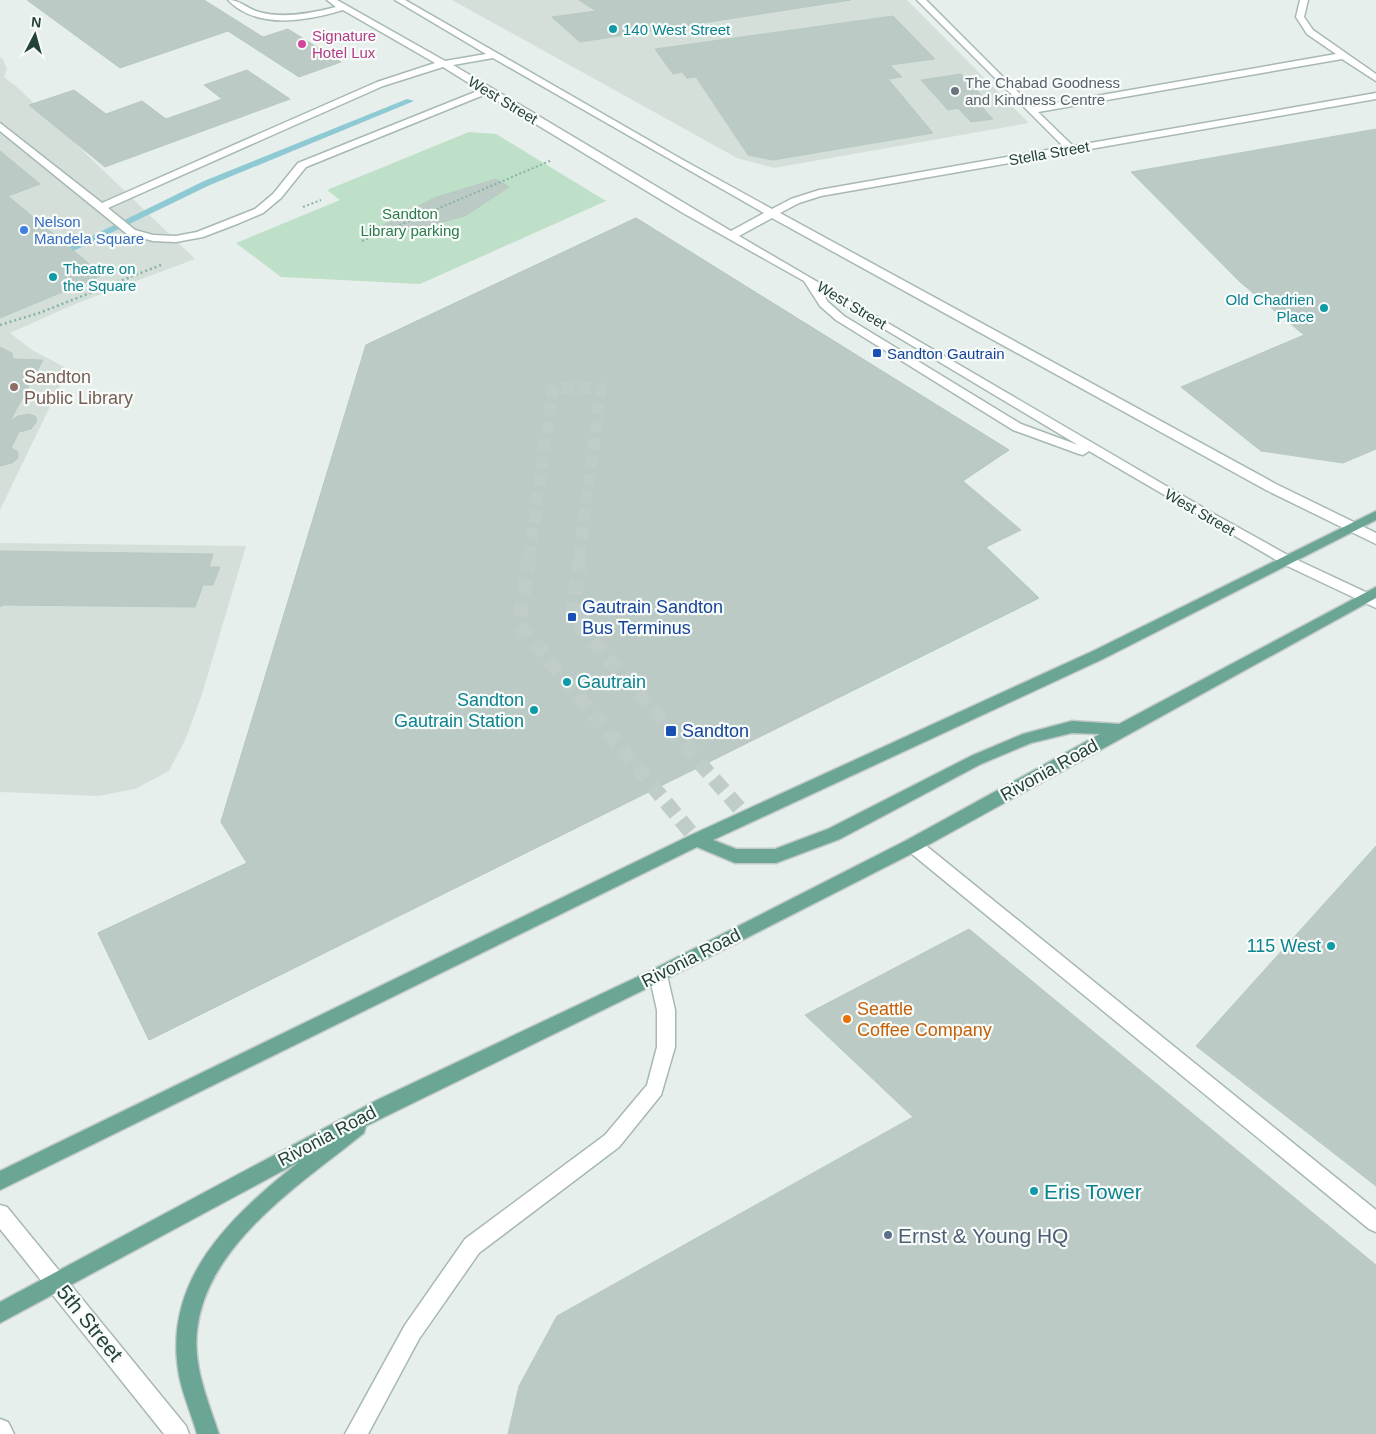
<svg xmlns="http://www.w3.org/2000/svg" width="1376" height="1434" viewBox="0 0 1376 1434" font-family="Helvetica,sans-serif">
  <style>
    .built { fill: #d4dfda }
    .green { fill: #bfe0c8 }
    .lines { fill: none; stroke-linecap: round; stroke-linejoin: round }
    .stream { fill: #8ec9d4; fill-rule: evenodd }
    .building { fill: #bbcac4; stroke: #b8c9c2 }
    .minor-tunnel-far1 { stroke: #bfccc8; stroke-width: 12; stroke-dasharray: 12 6; stroke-linecap: butt }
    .minor-tunnel { stroke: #bfccc8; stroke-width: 15; stroke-dasharray: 15 8; stroke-linecap: butt }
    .minor-casing { stroke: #a8b8b2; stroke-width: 3 }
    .major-casing { stroke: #c2cac8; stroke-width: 3 }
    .path-far1 { stroke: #86b3a5; stroke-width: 2; stroke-dasharray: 2 2.5; stroke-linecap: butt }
    .path { stroke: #86b3a5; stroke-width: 2.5; stroke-dasharray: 2 3; stroke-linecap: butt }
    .minor { fill: #fff; fill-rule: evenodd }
    .major { fill: #6aa596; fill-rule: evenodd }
    .culture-dot { fill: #0f9aa8; stroke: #f7fbf9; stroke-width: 2 }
    .hotel-dot { fill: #d1479c; stroke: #f7fbf9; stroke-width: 2 }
    .worship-dot { fill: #6b7280; stroke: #f7fbf9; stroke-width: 2 }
    .shop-dot { fill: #3f7fe0; stroke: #f7fbf9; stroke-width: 2 }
    .transit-dot { fill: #1a4fb4; stroke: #f7fbf9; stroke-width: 2 }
    .education-dot { fill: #8d6e63; stroke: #f7fbf9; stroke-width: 2 }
    .food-dot { fill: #e8710a; stroke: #f7fbf9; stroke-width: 2 }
    .service-dot { fill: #5c6f8a; stroke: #f7fbf9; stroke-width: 2 }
    .labels { text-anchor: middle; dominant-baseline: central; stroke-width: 4.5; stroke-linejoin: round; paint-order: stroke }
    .far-culture-label { font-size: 15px; fill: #0d838f; stroke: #f7fbf9; text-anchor: start }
    .far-hotel-label { font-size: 15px; fill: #b23c85; stroke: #f7fbf9; text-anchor: start }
    .far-worship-label { font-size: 15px; fill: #5b616d; stroke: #f7fbf9; text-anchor: start }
    .far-street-label { font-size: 15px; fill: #24423a; stroke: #f7fbf9 }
    .far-park-label { font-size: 15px; fill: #2d7a4b; stroke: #f7fbf9 }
    .far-shop-label { font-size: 15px; fill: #366cbe; stroke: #f7fbf9; text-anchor: start }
    .far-transit-label { font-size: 15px; fill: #164399; stroke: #f7fbf9; text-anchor: start }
    .education-label { font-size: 18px; fill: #785e54; stroke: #f7fbf9; text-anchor: start }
    .transit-label { font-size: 18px; fill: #164399; stroke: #f7fbf9; text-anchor: start }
    .culture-label { font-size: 18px; fill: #0d838f; stroke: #f7fbf9; text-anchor: end }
    .street-label { font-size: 18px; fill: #24423a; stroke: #f7fbf9 }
    .food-label { font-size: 18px; fill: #c56008; stroke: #f7fbf9; text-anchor: start }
    .near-culture-label { font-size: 21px; fill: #0d838f; stroke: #f7fbf9; text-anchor: start }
    .near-service-label { font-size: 21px; fill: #4e5e75; stroke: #f7fbf9; text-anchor: start }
    .near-street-label { font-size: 21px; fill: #24423a; stroke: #f7fbf9 }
  </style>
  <rect width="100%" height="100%" fill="#e6efeb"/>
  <g class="built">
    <polygon points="452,0 907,0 1029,123 774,168 737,158"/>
    <polygon points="0,57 3,59 7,69 4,77 18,88 195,259 75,304 10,333 32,350 68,369 0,510"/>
    <polygon points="0,543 246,546 202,694 186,738 169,771 135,789 98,796 0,792"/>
  </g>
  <polygon class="green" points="469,132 496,134 606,201 420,284 281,277 236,243 340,200 327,190"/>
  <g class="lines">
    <polygon class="stream" points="407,99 414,101 210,185 59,258 51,256 204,181"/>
  </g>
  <g class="building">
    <polygon points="27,0 204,0 263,37 288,29 341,62 299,77 228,31 120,68"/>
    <polygon points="579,0 851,0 580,42 552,17 596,11"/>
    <polygon points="893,16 935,59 890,65 902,77 888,79 933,133 773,160 748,155 696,77 687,78 682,72 673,74 655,49"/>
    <polygon points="247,70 290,99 105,167 29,105 74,90 106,114 142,101 166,119 222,99 204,85"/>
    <polygon points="961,74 989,103 979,104 993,119 971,122 958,108 948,110 921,80"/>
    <polygon points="1376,129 1376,449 1343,463 1261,451 1181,387 1304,335 1240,282 1131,172"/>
    <polygon points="0,151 40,184 8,196 93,267 98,265 108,273 0,318"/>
    <polygon points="496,179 509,187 465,216 395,235 382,226 434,198"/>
    <polygon points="636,218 1009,450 963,481 1021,530 986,547 1039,598 149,1040 98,933 247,863 221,822 366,345"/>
    <polygon points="636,218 1009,450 960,481 1018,531 984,548 1039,598 149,1040 98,933 247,863 221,822 366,345"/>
    <polygon points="0,347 12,353 13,359 43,360 10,421 18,416 28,414 35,416 37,421 31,429 19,432 11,448 18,452 18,458 12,463 0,466"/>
    <polygon points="0,551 213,554 209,567 220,567 213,585 203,585 195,607 3,605 0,607"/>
    <polygon points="1376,846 1376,1186 1196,1046"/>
    <polygon points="969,929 1376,1265 1376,1434 508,1434 519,1386 557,1316 913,1117 805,1015"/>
  </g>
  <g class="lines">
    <polyline class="minor-tunnel-far1" points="529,558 553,388 601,388 579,558"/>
    <g class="minor-tunnel">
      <polyline points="529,557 519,624 697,840"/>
      <polyline points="580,557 572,617 748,818"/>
      <polyline points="572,617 596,604"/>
    </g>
    <defs>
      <g id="minor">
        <path d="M228,0C241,0 247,9 259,12C283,19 313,13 336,7L327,0H337L445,61L486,54L395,0H405L683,160L772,209L791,199L819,190L1064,147L917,0H926L1033,107L1336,54L1307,34L1296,17L1300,0H1308L1304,17L1313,30L1376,74V81L1342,59L1038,112L1073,146L1376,93V99L821,196L799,203L780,213L1276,484L1376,533V544L1266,490L772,218L739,236L1214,514L1293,558L1376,597V608L1283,564L1089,451L1083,455L1079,454L1013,430L836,320L820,306L804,281L683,213L486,94L306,167L281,198L263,213L237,224L203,237L176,242L153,241L127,234L0,131V123L102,203L377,82L435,63L343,10C306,21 257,30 228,0ZM493,58L764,213L731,231L453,65ZM443,67L480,90L298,163L273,194L255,209L197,232L176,236L153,235L135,230L108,208L383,86ZM821,291L1078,445L1021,424L844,316L828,302Z"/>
        <polygon points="913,838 919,840 1376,1210 1376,1232 1369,1229 907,850 905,845 907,840"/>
        <polygon points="658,967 664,970 667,975 675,1010 675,1047 661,1095 619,1147 479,1253 419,1339 368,1434 345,1434 405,1325 465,1239 605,1135 647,1085 657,1047 657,1010 649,975 652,970"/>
        <polygon points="0,1205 7,1207 186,1426 189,1434 164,1434 0,1229"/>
        <polygon points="0,1419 8,1422 14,1434 0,1434"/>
      </g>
      <path id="major" d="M1376,511V520L1103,659L713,840L736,849H775L828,829L971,756L1023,734L1072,721L1119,724L1376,587V598L919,850L664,980L366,1126L364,1133C301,1184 206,1244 197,1331C193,1366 208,1401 219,1434H197C192,1416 184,1398 180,1380C159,1282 230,1217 299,1162L0,1323V1302L377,1100L652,970L907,840L1100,734L1072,733L1031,743L981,764L840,839L776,863H735L697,847L0,1190V1171L691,835L1093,651Z"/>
    </defs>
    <use href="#minor" class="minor-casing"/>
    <use href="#major" class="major-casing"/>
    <g class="path-far1">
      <polyline points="303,207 321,200"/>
      <polyline points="362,241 552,160"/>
    </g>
    <polyline class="path" points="0,325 39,313 161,265"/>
    <use href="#minor" class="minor"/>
    <use href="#major" class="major"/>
  </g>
  <g class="culture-dot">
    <circle cx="613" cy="29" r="5"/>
    <circle cx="53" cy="277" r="5"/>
    <circle cx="1324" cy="308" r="5"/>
    <circle cx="567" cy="682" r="5"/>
    <circle cx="534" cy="710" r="5"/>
    <circle cx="1331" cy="946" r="5"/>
    <circle cx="1034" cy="1191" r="5"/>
  </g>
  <circle class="hotel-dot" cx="302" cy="44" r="5"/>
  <circle class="worship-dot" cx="955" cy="91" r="5"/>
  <circle class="shop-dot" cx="24" cy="230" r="5"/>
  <g class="transit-dot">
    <rect x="872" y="348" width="10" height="10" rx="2.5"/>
    <rect x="567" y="612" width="10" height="10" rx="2.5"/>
    <rect x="665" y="725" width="12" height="12" rx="2.5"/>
  </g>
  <circle class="education-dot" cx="14" cy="387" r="5"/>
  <circle class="food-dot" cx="847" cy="1019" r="5"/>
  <circle class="service-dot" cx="888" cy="1235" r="5"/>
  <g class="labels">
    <g class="far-culture-label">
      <text x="623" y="29">140 West Street</text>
      <text x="63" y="268">Theatre on<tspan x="63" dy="17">the Square</tspan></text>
      <text x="1314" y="299" text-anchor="end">Old Chadrien<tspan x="1314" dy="17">Place</tspan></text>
    </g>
    <g class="far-hotel-label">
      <text x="312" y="35">Signature<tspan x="312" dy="17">Hotel Lux</tspan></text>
    </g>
    <g class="far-worship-label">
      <text x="965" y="82">The Chabad Goodness<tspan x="965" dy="17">and Kindness Centre</tspan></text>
    </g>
    <g class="far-street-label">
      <text transform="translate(503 100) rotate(31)">West Street</text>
      <text transform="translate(1049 153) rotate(-10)">Stella Street</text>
      <text transform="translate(852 305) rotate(31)">West Street</text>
      <text transform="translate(1200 512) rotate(30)">West Street</text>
    </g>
    <g class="far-park-label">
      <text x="410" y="213">Sandton<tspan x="410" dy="17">Library parking</tspan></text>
    </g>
    <g class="far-shop-label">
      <text x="34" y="221">Nelson<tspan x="34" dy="17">Mandela Square</tspan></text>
    </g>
    <g class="far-transit-label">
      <text x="887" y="353">Sandton Gautrain</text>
    </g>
    <g class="education-label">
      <text x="24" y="377">Sandton<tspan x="24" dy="21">Public Library</tspan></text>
    </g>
    <g class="transit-label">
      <text x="582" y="607">Gautrain Sandton<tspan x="582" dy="21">Bus Terminus</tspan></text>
      <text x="682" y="731">Sandton</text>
    </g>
    <g class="culture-label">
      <text x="577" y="682" text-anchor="start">Gautrain</text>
      <text x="524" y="700">Sandton<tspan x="524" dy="21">Gautrain Station</tspan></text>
      <text x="1321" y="946">115 West</text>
    </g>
    <g class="street-label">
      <text transform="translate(1049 770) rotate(-29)">Rivonia Road</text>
      <text transform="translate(691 958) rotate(-27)">Rivonia Road</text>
      <text transform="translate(327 1136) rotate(-28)">Rivonia Road</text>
    </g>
    <g class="food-label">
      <text x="857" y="1009">Seattle<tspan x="857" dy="21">Coffee Company</tspan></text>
    </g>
    <g class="near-culture-label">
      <text x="1044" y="1191">Eris Tower</text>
    </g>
    <g class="near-service-label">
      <text x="898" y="1235">Ernst &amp; Young HQ</text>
    </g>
    <g class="near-street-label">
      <text transform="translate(90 1323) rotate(51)">5th Street</text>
    </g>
  </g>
  <g transform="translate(35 35) rotate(6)" stroke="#f7fbf9" stroke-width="4" paint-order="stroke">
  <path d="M0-4L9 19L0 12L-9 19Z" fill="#24423a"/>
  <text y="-8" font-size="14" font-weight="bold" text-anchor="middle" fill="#24423a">N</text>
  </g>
</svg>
